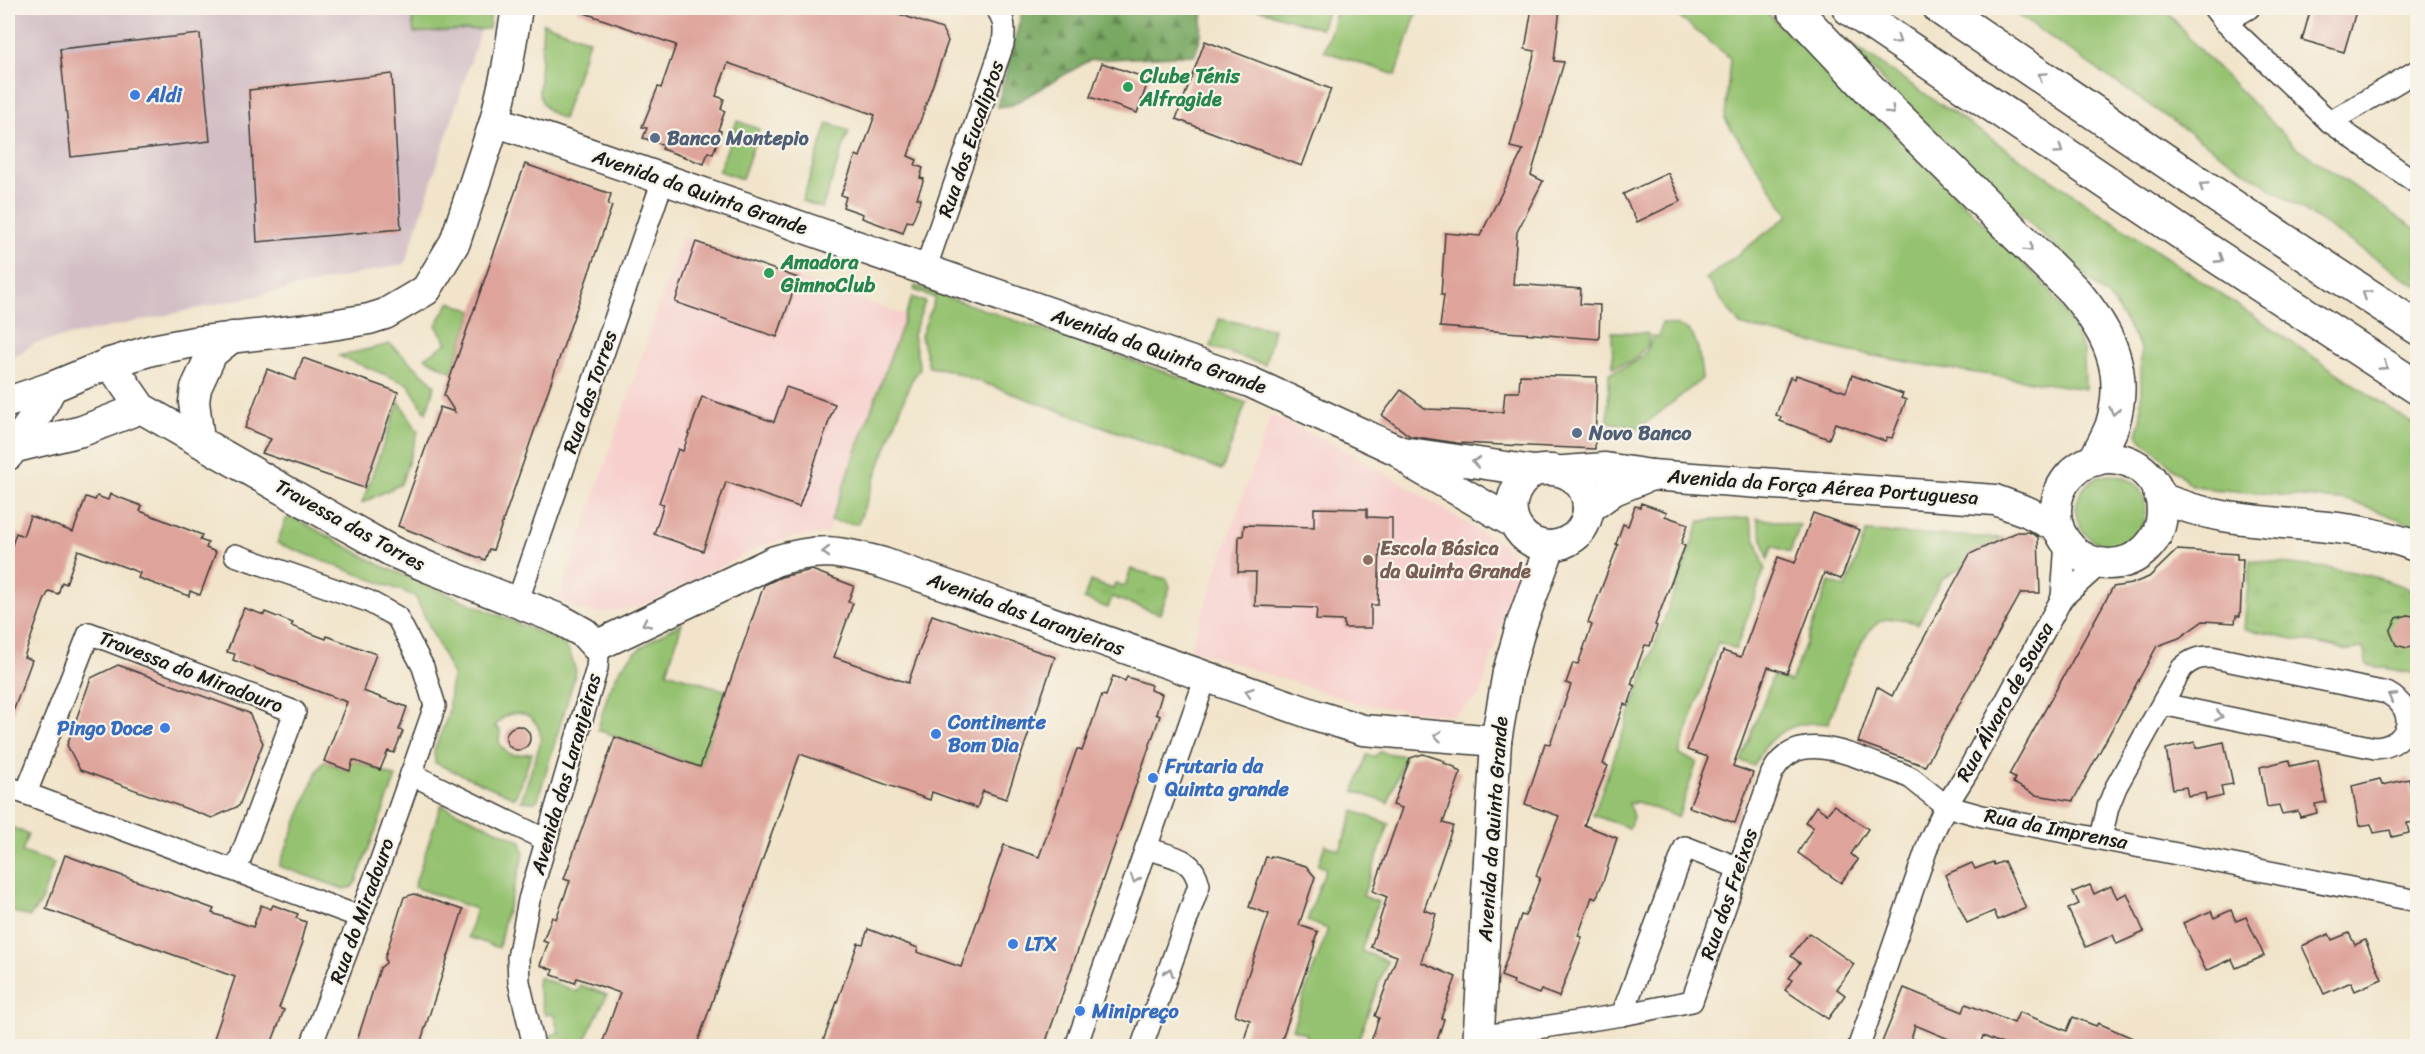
<svg xmlns="http://www.w3.org/2000/svg" width="2425" height="1054" viewBox="0 0 2425 1054" font-family="Sriracha,sans-serif">
  <style>
    .built { fill: #f7d0ce }
    .industrial { fill: #d2bec4 }
    .green { fill: #95c270; stroke: #586f46; stroke-width: 1.5 }
    .forest { fill: url(#forest-firs); stroke: #4a623f; stroke-width: 1.5 }
    .park { fill: url(#park-tufts); stroke: #586f46; stroke-width: 1.5 }
    .building { fill: #dea49b }
    .lines { fill: none; stroke-linecap: round; stroke-linejoin: round }
    .street-casing { stroke: #3c3a36; stroke-width: 24 }
    .secondary-casing { stroke: #3c3a36; stroke-width: 33 }
    .highway-casing { stroke: #3c3a36; stroke-width: 36 }
    .street { stroke: #fff; stroke-width: 21 }
    .secondary { stroke: #fff; stroke-width: 30 }
    .highway { stroke: #fff; stroke-width: 33 }
    .oneway { stroke: #999 }
    .leisure-dot { fill: #2e9e5b; stroke: #f7f3e8; stroke-width: 2 }
    .shop-dot { fill: #3f7fe0; stroke: #f7f3e8; stroke-width: 2 }
    .service-dot { fill: #5c6f8a; stroke: #f7f3e8; stroke-width: 2 }
    .education-dot { fill: #8d6e63; stroke: #f7f3e8; stroke-width: 2 }
    .labels { text-anchor: middle; dominant-baseline: central; stroke-width: 4.5; stroke-linejoin: round; paint-order: stroke }
    .leisure-label { font-size: 20px; font-weight: bold; fill: #27864d; stroke: #f7f3e8; text-anchor: start }
    .shop-label { font-size: 20px; font-weight: bold; fill: #366cbe; stroke: #f7f3e8; text-anchor: start }
    .service-label { font-size: 20px; font-weight: bold; fill: #4e5e75; stroke: #f7f3e8; text-anchor: start }
    .street-label { font-size: 20px; fill: #1c1c1c; stroke: #f7f3e8 }
    .education-label { font-size: 20px; font-weight: bold; fill: #785e54; stroke: #f7f3e8; text-anchor: start }
  </style>
  <defs>
    <pattern id="forest-firs" width="22" height="20" patternUnits="userSpaceOnUse" patternTransform="scale(1.5)"><rect width="22" height="20" fill="#78a862"/><path d="M5 1l3.5 6h-7zM16 11l3.5 6h-7z" fill="#628850"/></pattern>
    <pattern id="park-tufts" width="24" height="20" patternUnits="userSpaceOnUse" patternTransform="scale(1.5)"><rect width="24" height="20" fill="#95c270"/><path d="M3 7l-1-3M5 7V3M7 7l1-3M15 17l-1-3M17 17v-4M19 17l1-3" fill="none" stroke="#80a660"/></pattern>
  </defs>
  <rect width="100%" height="100%" fill="#f7f3e8"/>
  <filter id="ink" filterUnits="userSpaceOnUse"><feTurbulence type="fractalNoise" baseFrequency=".0167" numOctaves="2"/><feDisplacementMap in="SourceGraphic" scale="12" xChannelSelector="R" yChannelSelector="G"/><feConvolveMatrix kernelMatrix="1 2 1 2 8 2 1 2 1" color-interpolation-filters="sRGB"/></filter>
  <filter id="wash" filterUnits="userSpaceOnUse"><feTurbulence type="fractalNoise" baseFrequency=".008" numOctaves="4" result="noise"/><feDisplacementMap in="SourceGraphic" scale="24" xChannelSelector="R" yChannelSelector="G"/><feGaussianBlur stdDeviation="1.35" result="paint"/><feColorMatrix in="noise" values="0 0 0 0 0 0 0 0 0 0 0 0 0 0 0 0 0 1.4 0 .05"/><feComposite in="paint" operator="in"/></filter>
  <g filter="url(#wash)">
    <rect width="100%" height="100%" fill="#f1e4ca"/>
    <g class="built">
      <polygon points="682,237 905,315 827,534 790,538 760,547 639,607 601,613 575,609 559,600"/>
      <polygon points="1271,415 1359,457 1511,550 1519,569 1480,696 1452,716 1361,704 1190,649"/>
    </g>
    <polygon class="industrial" points="8,8 488,8 405,264 36,343 8,360"/>
    <g class="green">
      <polygon points="411,8 491,8 489,29 414,33"/>
      <polygon points="1254,8 1328,8 1321,29"/>
      <polygon points="1338,8 1418,8 1396,75 1324,51"/>
      <polygon points="1668,8 1760,8 1765,11 1884,123 2049,289 2072,324 2084,352 2085,389 1936,367 1847,351 1740,325 1706,279 1789,215 1725,119 1730,58"/>
      <polygon points="2008,8 2164,8 2197,47 2296,147 2417,230 2417,286 2270,188"/>
      <path d="M543,23L589,40L563,119C550,113 543,108 539,94Z"/>
      <polygon points="1844,39 2417,427 2417,526 2350,501 2212,489 2192,485 2137,435 2141,420 2141,349 2114,303 1907,106"/>
      <polygon points="737,121 759,129 742,179 719,171"/>
      <polygon points="828,123 849,131 822,208 802,201"/>
      <polygon points="915,286 1174,375 1246,403 1222,470 945,369 929,367 921,336 935,298 914,290"/>
      <polygon points="912,297 925,302 913,335 920,369 911,381 858,524 831,521"/>
      <polygon points="450,302 473,311 452,372 425,358 447,343 436,325"/>
      <polygon points="1219,319 1274,329 1265,365 1211,347"/>
      <path d="M1662,323C1670,325 1679,325 1686,329C1700,337 1700,364 1702,379L1640,428L1608,422L1609,374C1614,369 1616,370 1622,368C1636,364 1651,351 1652,336L1659,337Z"/>
      <polygon points="1612,332 1646,333 1649,335 1648,345 1631,362 1613,367"/>
      <polygon points="390,344 435,385 426,413 408,384 339,356"/>
      <polygon points="399,401 418,432 401,484 362,503"/>
      <circle cx="2111" cy="510" r="35"/>
      <path d="M293,517L382,566L562,642L570,653L576,672L538,799L535,802L521,801L541,741C541,712 509,703 495,727L500,730L499,742C507,760 518,754 532,753L515,798L435,763L434,751L448,715L452,674L415,596L277,543L286,519Z"/>
      <polygon points="1749,518 1765,568 1736,649 1718,642 1679,754 1697,762 1678,817 1637,802 1629,803 1633,817 1629,828 1593,815 1700,521"/>
      <polygon points="1757,518 1800,525 1790,552 1772,546 1768,559"/>
      <path d="M1866,532L2004,538L1970,554L1964,566L1941,580L1918,624C1904,619 1886,614 1874,626C1855,644 1837,699 1828,724C1794,719 1767,734 1754,766L1741,761L1773,676L1791,682L1829,582L1846,588Z"/>
      <path d="M682,623L667,672L727,691L700,767L598,730C612,668 626,652 682,623Z"/>
      <polygon points="1380,752 1405,756 1388,803 1354,791 1367,755 1375,756"/>
      <polygon points="353,760 396,777 356,882 352,887 344,889 279,866 317,771 324,761 349,771"/>
      <polygon points="441,805 521,841 524,854 504,921 499,948 468,937 476,909 414,887"/>
      <polygon points="1354,811 1389,824 1363,896 1378,902 1361,951 1387,961 1356,1046 1302,1046 1307,1034 1292,1029 1328,929 1307,921 1326,868 1318,865 1325,845 1340,850"/>
      <polygon points="8,826 28,834 22,852 54,863 40,904 29,917 8,910"/>
      <polygon points="538,977 578,992 580,985 607,995 582,1046 553,1046 550,1035 559,1033 553,1014 545,1015 537,986"/>
    </g>
    <polygon class="forest" points="1023,8 1203,8 1201,35 1195,55 1090,60 1012,105 997,107"/>
    <g class="park">
      <path d="M2250,560C2305,566 2366,567 2417,593V681L2412,673L2367,665L2363,648L2349,650L2244,629Z"/>
      <polygon points="1131,569 1167,579 1170,587 1160,614 1112,597 1108,608 1084,599 1090,581 1113,589 1115,583 1125,586"/>
    </g>
    <g id="blocks">
      <g class="building">
        <polygon points="576,8 882,8 942,29 948,41 908,156 917,160 915,165 923,168 920,178 924,179 917,198 921,199 912,222 907,221 903,233 862,218 863,214 843,207 846,197 841,195 856,155 860,157 875,115 728,63 716,96 724,99 721,109 725,111 718,130 721,131 713,154 708,152 704,164 662,149 664,145 643,138 647,128 642,127 658,87 661,88 676,45 576,10"/>
        <polygon points="1532,8 1560,8 1554,61 1564,62 1531,175 1543,181 1517,232 1513,284 1581,289 1580,304 1600,305 1599,339 1440,327 1444,295 1441,295 1445,233 1480,236 1523,150 1510,147 1535,51 1525,49"/>
        <polygon points="2311,8 2357,8 2344,52 2302,40"/>
        <polygon points="200,34 210,141 71,157 60,49"/>
        <polygon points="1205,41 1331,89 1302,166 1176,119"/>
        <polygon points="1102,63 1149,79 1137,113 1090,97"/>
        <polygon points="392,74 401,229 257,242 249,90"/>
        <polygon points="525,164 611,194 608,205 612,206 493,550 489,549 485,560 398,526 440,407 455,412 444,395"/>
        <polygon points="1668,173 1681,201 1637,222 1623,194"/>
        <polygon points="696,242 798,278 777,337 675,302"/>
        <polygon points="303,358 398,392 364,488 262,453 271,439 245,428 267,369 295,380"/>
        <polygon points="1520,375 1597,377 1595,449 1457,443 1410,436 1382,415 1401,390 1426,409 1503,412 1505,392 1519,392"/>
        <polygon points="1796,375 1846,392 1852,375 1903,394 1901,398 1906,400 1892,438 1887,437 1885,441 1835,423 1829,439 1780,421 1781,417 1776,415 1790,377 1795,379"/>
        <polygon points="786,387 835,404 799,507 726,482 703,551 654,534 664,504 659,503 678,449 683,451 702,397 774,422"/>
        <polygon points="110,494 142,506 140,511 202,535 200,540 208,543 206,548 216,552 200,595 190,591 189,596 138,578 140,573 130,569 78,550 66,584 62,582 58,594 49,591 44,601 24,657 32,660 10,720 8,720 8,557 16,533 23,536 30,516 73,532 86,497 95,500 97,496 108,500"/>
        <polygon points="1641,503 1667,512 1665,516 1688,524 1681,544 1685,546 1655,625 1657,626 1650,646 1645,645 1638,664 1631,684 1635,686 1628,706 1624,704 1603,764 1608,766 1584,825 1617,838 1604,879 1596,899 1592,897 1578,936 1582,937 1559,997 1541,990 1539,994 1513,984 1514,981 1501,976 1521,915 1525,916 1533,897 1540,878 1536,876 1559,816 1525,804 1545,743 1550,744 1571,685 1566,683 1573,663 1578,664 1592,625 1588,623 1618,545 1616,544 1623,524 1628,526 1635,506 1640,507"/>
        <polygon points="1314,508 1367,509 1367,517 1392,518 1392,545 1380,544 1378,605 1371,605 1371,628 1344,628 1344,621 1316,620 1317,608 1255,606 1256,572 1238,572 1239,536 1243,536 1244,525 1314,527"/>
        <polygon points="1813,513 1860,530 1841,579 1824,573 1787,673 1768,667 1733,766 1753,773 1735,823 1689,807 1708,757 1687,750 1723,651 1741,657 1778,557 1795,563"/>
        <polygon points="2017,532 2029,532 2038,537 2040,593 2021,593 1925,766 1858,742 1877,687 1892,696 1970,554"/>
        <polygon points="2177,550 2237,554 2237,559 2243,559 2240,616 2236,616 2235,623 2203,621 2179,638 2157,646 2073,801 2036,795 2013,783 2015,778 2009,775 2113,587 2131,584 2149,577"/>
        <polygon points="812,570 854,586 848,602 853,603 834,657 908,683 932,615 1055,657 1006,799 983,791 977,808 932,792 930,800 800,754 696,1047 601,1047 620,993 577,978 575,983 552,975 553,970 540,965 548,943 543,941 552,917 556,919 570,881 564,879 615,737 700,767 764,585 781,577"/>
        <polygon points="244,608 264,615 265,612 293,623 291,626 326,639 327,636 376,654 363,691 407,707 399,730 403,731 394,753 388,751 380,770 353,760 350,771 324,761 347,702 233,660 235,654 227,652"/>
        <polygon points="2408,615 2418,617 2418,646 2407,648 2396,645 2390,631 2397,618"/>
        <polygon points="118,665 249,713 263,743 239,806 212,818 80,770 67,745 91,678"/>
        <polygon points="1113,676 1125,681 1127,677 1151,685 1150,690 1162,694 1156,714 1160,716 1044,1047 821,1047 858,943 863,944 868,929 918,948 917,952 961,967 1004,845 1039,857 1077,749 1082,751 1102,695 1106,696"/>
        <circle cx="518" cy="738" r="12"/>
        <polygon points="2195,742 2196,748 2224,742 2233,784 2221,786 2223,796 2206,800 2205,793 2188,796 2186,787 2173,789 2166,749"/>
        <polygon points="1423,754 1445,761 1444,763 1455,767 1456,770 1461,772 1443,823 1453,826 1424,910 1436,914 1421,962 1456,977 1441,1018 1444,1019 1435,1047 1369,1047 1379,1018 1375,1016 1397,956 1371,947 1387,897 1373,891 1402,808 1393,805 1410,758"/>
        <polygon points="2289,760 2290,766 2318,760 2326,802 2315,804 2317,813 2300,817 2298,811 2282,814 2279,805 2267,807 2260,767"/>
        <polygon points="2380,779 2382,785 2409,779 2418,822 2407,823 2409,833 2392,837 2390,830 2374,833 2371,824 2359,826 2352,786"/>
        <polygon points="1834,805 1868,829 1851,854 1858,860 1841,883 1798,853 1813,827 1805,822 1816,806 1827,814"/>
        <polygon points="65,855 214,909 212,913 253,927 261,905 271,909 273,905 298,914 296,918 306,922 301,941 303,942 279,1008 284,1010 270,1047 211,1047 235,977 46,909"/>
        <polygon points="1271,856 1306,866 1315,877 1299,925 1318,932 1314,942 1316,942 1279,1047 1242,1047 1250,1020 1235,1015 1238,1004 1269,914 1249,907 1266,857 1270,858"/>
        <polygon points="2004,861 2026,908 1998,920 1994,911 1967,923 1945,875 1972,863 1975,869 1993,862 1994,865"/>
        <polygon points="2090,885 2094,894 2111,886 2117,898 2127,893 2144,932 2117,944 2113,935 2086,947 2068,909 2079,904 2073,892"/>
        <polygon points="414,894 463,910 419,1047 355,1047 380,968 386,963 385,957 404,897"/>
        <polygon points="2231,910 2236,921 2246,917 2264,956 2236,968 2232,959 2206,971 2183,923 2211,911 2214,918"/>
        <polygon points="1809,933 1854,964 1837,989 1845,995 1828,1019 1785,990 1792,980 1789,978 1800,963 1791,956"/>
        <polygon points="2349,933 2355,945 2365,940 2382,979 2355,991 2351,982 2324,994 2302,946 2329,934 2332,940"/>
        <polygon points="1904,988 1963,1012 1966,1004 2014,1023 2019,1012 2067,1031 2073,1017 2096,1026 2098,1023 2153,1047 2010,1047 1983,1036 1979,1047 1968,1047 1915,1025 1909,1047 1880,1047"/>
      </g>
    </g>
  </g>
  <g filter="url(#ink)">
    <use href="#blocks" fill-opacity="0" stroke="#3c3a36" stroke-width="1.5"/>
    <g class="lines">
      <defs>
        <g id="street">
          <polyline points="2214,8 2225,22 2330,122 2418,184"/>
          <polyline points="2225,22 2249,8"/>
          <polyline points="2330,122 2418,70"/>
          <path d="M925,270L1003,44C1005,29 1005,19 996,8"/>
          <polyline points="235,555 368,601 397,617 423,667 435,706 375,877 311,1046"/>
          <polyline points="2062,598 2066,542"/>
          <polyline points="517,603 663,180"/>
          <polyline points="411,774 546,840"/>
          <polyline points="8,787 360,917"/>
          <polyline points="26,793 89,633 295,712 236,870"/>
          <path d="M2101,838L2108,807L2116,787L2182,668C2191,660 2198,657 2211,657L2387,693C2419,710 2411,746 2375,748L2162,704"/>
          <polyline points="1146,848 1206,677"/>
          <polyline points="1622,1015 1685,847 1739,868"/>
          <path d="M1478,1037L1622,1015L1692,1001L1772,773C1798,723 1861,760 1900,773L1911,778L1946,806L1968,771L2062,598L2101,563"/>
          <polyline points="534,1046 519,982 518,958 529,900 597,668 598,656 596,646"/>
          <path d="M1076,1046L1146,848C1171,857 1193,856 1199,885L1142,1046"/>
          <polyline points="1859,1046 1930,839 1946,806 1982,816 2418,901"/>
        </g>
        <g id="secondary">
          <polyline points="495,121 1250,382 1399,451 1416,466 1514,523"/>
          <path d="M110,363L141,408L345,525L393,552L430,568L559,619L584,633L596,646L775,561C819,547 839,551 883,563L1315,715L1363,730L1496,741"/>
          <polyline points="8,402 52,387"/>
          <polyline points="199,440 194,402 196,388 212,353 232,337"/>
          <polyline points="12,448 82,431 141,408"/>
          <path d="M1402,452L1534,471C1561,466 1588,477 1588,509C1588,519 1582,531 1574,537C1531,569 1482,507 1534,471"/>
          <polyline points="8,455 38,413 52,387 110,363 152,350 194,342 300,330 369,319 385,314 426,290 455,242 495,121 507,69 517,8"/>
          <circle cx="2109" cy="511" r="53"/>
          <polyline points="1564,471 1605,468 1651,475 1995,500 2028,512 2058,528"/>
          <path d="M2161,498C2181,506 2201,512 2223,516C2290,528 2351,521 2418,547"/>
          <polyline points="1588,509 1614,490 1651,475"/>
          <polyline points="1478,1046 1496,741 1508,672 1522,623 1550,546"/>
        </g>
        <g id="highway">
          <path d="M1793,8L1877,97L2074,291C2109,332 2129,371 2112,426C2108,437 2101,448 2096,459"/>
          <polyline points="1849,8 2204,248 2418,388"/>
          <polyline points="1940,8 2241,212 2418,328"/>
        </g>
      </defs>
      <use href="#street" class="street-casing"/>
      <use href="#secondary" class="secondary-casing"/>
      <use href="#highway" class="highway-casing"/>
      <use href="#street" class="street"/>
      <use href="#secondary" class="secondary"/>
      <use href="#highway" class="highway"/>
    </g>
    <defs><path id="oneway-chevron" d="M-2-3.5L2.5 0L-2 3.5" fill="none" stroke-width="1.6" stroke-linecap="round" stroke-linejoin="round" transform="scale(1.5)"/></defs>
    <g class="oneway">
      <use href="#oneway-chevron" transform="translate(1897 40) rotate(34)"/>
      <use href="#oneway-chevron" transform="translate(2042 76) rotate(-146)"/>
      <use href="#oneway-chevron" transform="translate(1891 111) rotate(45)"/>
      <use href="#oneway-chevron" transform="translate(2059 150) rotate(34)"/>
      <use href="#oneway-chevron" transform="translate(2203 186) rotate(-146)"/>
      <use href="#oneway-chevron" transform="translate(2029 248) rotate(45)"/>
      <use href="#oneway-chevron" transform="translate(2220 259) rotate(33)"/>
      <use href="#oneway-chevron" transform="translate(2366 294) rotate(-147)"/>
      <use href="#oneway-chevron" transform="translate(2384 366) rotate(33)"/>
      <use href="#oneway-chevron" transform="translate(2114 411) rotate(101)"/>
      <use href="#oneway-chevron" transform="translate(1476 462) rotate(-170)"/>
      <use href="#oneway-chevron" transform="translate(826 552) rotate(-180)"/>
      <use href="#oneway-chevron" transform="translate(646 623) rotate(155)"/>
      <use href="#oneway-chevron" transform="translate(1249 692) rotate(-161)"/>
      <use href="#oneway-chevron" transform="translate(2392 697) rotate(-150)"/>
      <use href="#oneway-chevron" transform="translate(2219 716) rotate(11)"/>
      <use href="#oneway-chevron" transform="translate(1438 736) rotate(-175)"/>
      <use href="#oneway-chevron" transform="translate(1135 879) rotate(109)"/>
      <use href="#oneway-chevron" transform="translate(1169 972) rotate(-71)"/>
    </g>
  </g>
  <g class="leisure-dot">
    <circle cx="1128" cy="87" r="6"/>
    <circle cx="769" cy="273" r="6"/>
  </g>
  <g class="shop-dot">
    <circle cx="135" cy="95" r="6"/>
    <circle cx="165" cy="728" r="6"/>
    <circle cx="936" cy="734" r="6"/>
    <circle cx="1153" cy="778" r="6"/>
    <circle cx="1013" cy="944" r="6"/>
    <circle cx="1080" cy="1011" r="6"/>
  </g>
  <g class="service-dot">
    <circle cx="655" cy="138" r="6"/>
    <circle cx="1577" cy="433" r="6"/>
  </g>
  <circle class="education-dot" cx="1368" cy="560" r="6"/>
  <g class="labels">
    <g class="leisure-label">
      <text x="1140" y="76">Clube Ténis<tspan x="1140" dy="23">Alfragide</tspan></text>
      <text x="781" y="262">Amadora<tspan x="781" dy="23">GimnoClub</tspan></text>
    </g>
    <g class="shop-label">
      <text x="147" y="95">Aldi</text>
      <text x="948" y="722">Continente<tspan x="948" dy="23">Bom Dia</tspan></text>
      <text x="153" y="728" text-anchor="end">Pingo Doce</text>
      <text x="1165" y="766">Frutaria da<tspan x="1165" dy="23">Quinta grande</tspan></text>
      <text x="1025" y="944">LTX</text>
      <text x="1092" y="1011">Minipreço</text>
    </g>
    <g class="service-label">
      <text x="667" y="138">Banco Montepio</text>
      <text x="1589" y="433">Novo Banco</text>
    </g>
    <g class="street-label">
      <text transform="translate(971 139) rotate(-71)">Rua dos Eucaliptos</text>
      <text transform="translate(700 192) rotate(19)">Avenida da Quinta Grande</text>
      <text transform="translate(1159 351) rotate(19)">Avenida da Quinta Grande</text>
      <text transform="translate(590 392) rotate(-71)">Rua das Torres</text>
      <text transform="translate(1823 487) rotate(4)">Avenida da Força Aérea Portuguesa</text>
      <text transform="translate(350 525) rotate(29)">Travessa das Torres</text>
      <text transform="translate(1026 614) rotate(20)">Avenida das Laranjeiras</text>
      <text transform="translate(191 672) rotate(21)">Travessa do Miradouro</text>
      <text transform="translate(2005 702) rotate(-61)">Rua Álvaro de Sousa</text>
      <text transform="translate(566 774) rotate(-74)">Avenida das Laranjeiras</text>
      <text transform="translate(1493 829) rotate(-86)">Avenida da Quinta Grande</text>
      <text transform="translate(2056 829) rotate(11)">Rua da Imprensa</text>
      <text transform="translate(1729 894) rotate(-71)">Rua dos Freixos</text>
      <text transform="translate(362 911) rotate(-70)">Rua do Miradouro</text>
    </g>
    <g class="education-label">
      <text x="1380" y="548">Escola Básica<tspan x="1380" dy="23">da Quinta Grande</tspan></text>
    </g>
  </g>
  <rect width="2425" height="1054" fill="none" stroke="#f7f3e8" stroke-width="30"/>
</svg>
